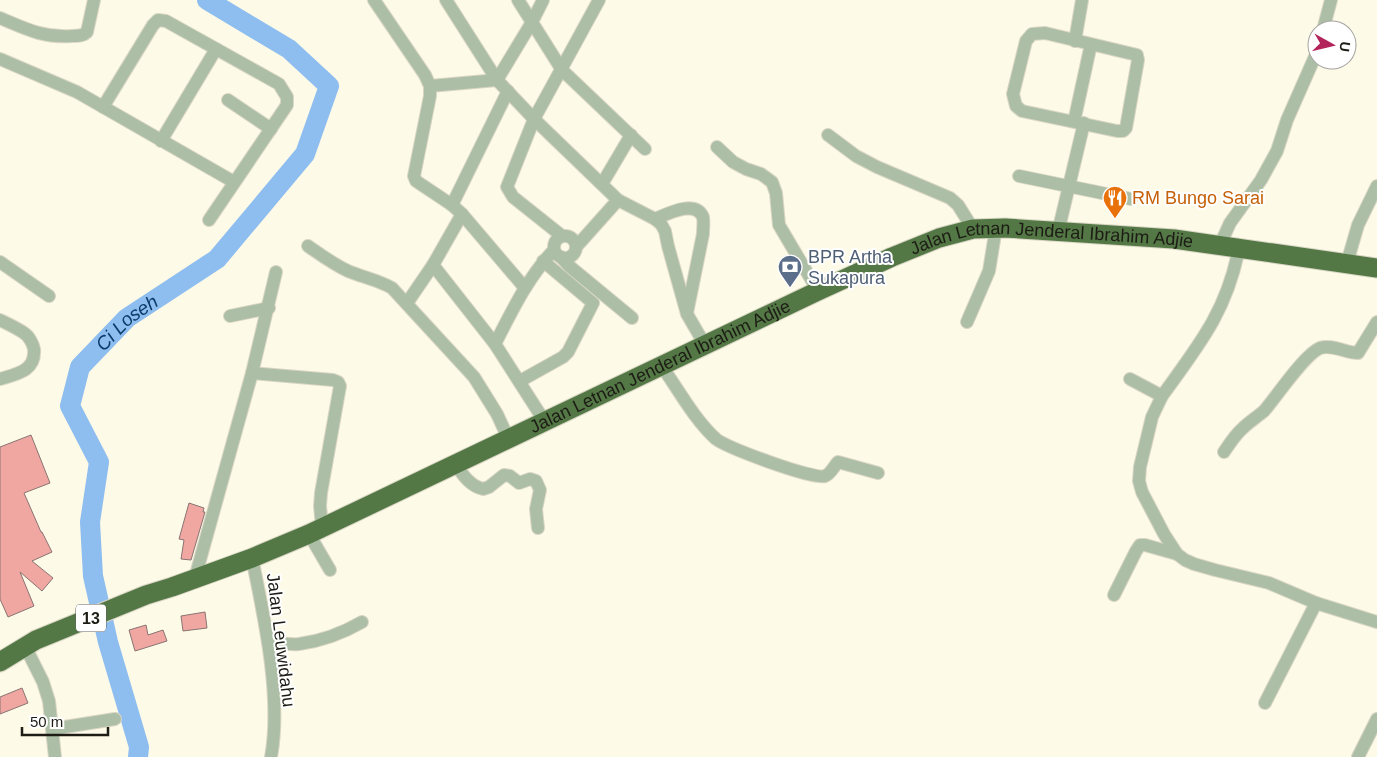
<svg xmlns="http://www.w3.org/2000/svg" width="1377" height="757" viewBox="0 0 1377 757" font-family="Helvetica,sans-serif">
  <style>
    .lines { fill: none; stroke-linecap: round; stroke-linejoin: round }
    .river { stroke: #8ebdef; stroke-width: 20 }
    .building { fill: #f0a7a2; stroke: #897473 }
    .minor-casing { stroke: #d9d6c5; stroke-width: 14 }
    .highway-casing { stroke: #d9d6c5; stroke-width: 21 }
    .minor { stroke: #acbea5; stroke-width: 12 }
    .highway { stroke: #537845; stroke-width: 19 }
    .labels { text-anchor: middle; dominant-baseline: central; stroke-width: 4; stroke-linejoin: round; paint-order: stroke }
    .shield { fill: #fff; stroke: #61605b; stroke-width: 1 }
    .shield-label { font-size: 16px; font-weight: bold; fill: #1d1c15 }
    .food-label { font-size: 18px; fill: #c56008; stroke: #fff; text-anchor: start }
    .street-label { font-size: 18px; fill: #1d1c15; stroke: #fff }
    .service-label { font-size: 18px; fill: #4e5e75; stroke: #fff; text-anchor: start }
    .water-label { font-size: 19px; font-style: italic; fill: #0a3d6a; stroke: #fff }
  </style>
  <rect width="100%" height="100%" fill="#fdfae7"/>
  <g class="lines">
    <path class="river" id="s1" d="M138,757L139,747L108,642L93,576L90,522L99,462L70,406L80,367L127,318L217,259L305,154L329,86L289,49L207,0"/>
  </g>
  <g class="building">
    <polygon points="31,435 50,483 24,493 41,532 42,532 52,552 32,561 53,578 42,591 20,572 34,606 8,617 0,599 0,447"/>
    <polygon points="189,503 204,508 203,512 205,512 191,560 181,559 184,540 179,539"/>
    <polygon points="205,612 207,628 183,631 181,616"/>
    <polygon points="146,625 148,635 163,630 167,641 135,651 129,630"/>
    <polygon points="22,688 28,703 0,714 0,697"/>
  </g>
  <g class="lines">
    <defs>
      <g id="minor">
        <polyline points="374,0 425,75 430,86 430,96 414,176 416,181 452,205 462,214 525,288"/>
        <polyline points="446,0 497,80 534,119 618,200 655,219 661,224 665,231 668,246 687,314 705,345"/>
        <polyline points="518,0 562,70 645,149"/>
        <path d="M0,18C26,29 43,38 72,36C78,36 83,36 87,32L94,0"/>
        <polyline points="1323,30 1331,0"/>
        <polyline points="1075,41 1082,0"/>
        <polyline points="0,59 77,92 234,182"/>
        <polyline points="430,86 497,80 532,22 543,0"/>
        <polyline points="228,100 271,129"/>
        <polyline points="103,107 153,25 158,20 166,21 279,84 287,97 287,105 209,220"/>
        <polyline points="1074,122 1091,44 1137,55 1138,60 1126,128 1123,131 1117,131 1022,111 1016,106 1013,94 1026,41 1032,34 1045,33 1091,44"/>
        <polyline points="828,135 856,156 877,167 950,198 958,205 973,229"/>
        <polyline points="161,141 216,49"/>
        <polyline points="717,147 733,162 746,169 761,174 772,182 776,193 779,225 818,291"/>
        <polyline points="1019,176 1131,199"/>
        <polyline points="602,184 631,135"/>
        <polyline points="452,205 508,91"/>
        <polyline points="462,214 433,265 495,344 545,422"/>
        <path d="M655,219C667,214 695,199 703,217C704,222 703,229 703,234L687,313"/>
        <polyline points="1058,232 1084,123"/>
        <polyline points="562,236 513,197 507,187 534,119 599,0"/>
        <circle cx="565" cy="247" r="11"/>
        <polyline points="1220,245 1230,223 1261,180 1277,151 1287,120 1317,52"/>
        <path d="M308,246C321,255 333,264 348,271C362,277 378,280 392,288L474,377L497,414L509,440"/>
        <polyline points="576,247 618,200"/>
        <polyline points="561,257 569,266 632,318"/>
        <polyline points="0,262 49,296"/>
        <polyline points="1347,263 1358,225 1377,186"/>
        <polyline points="407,303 433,265"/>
        <polyline points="230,316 269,308"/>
        <path d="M0,320C8,324 17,328 24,333C29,336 33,344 34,349C36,371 17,374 0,379"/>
        <polyline points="967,322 989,271 996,228"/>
        <path d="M495,344C512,311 528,277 554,250"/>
        <path d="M661,365C678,389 694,419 716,439C728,448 813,480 825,476C831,474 834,466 838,462L878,473"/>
        <polyline points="252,373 333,380 338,382 340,386 321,493 320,506 322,527"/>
        <polyline points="1130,379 1162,396 1152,417 1140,467 1139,481 1142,492 1164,534 1177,554 1185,560 1194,564 1215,570 1269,583 1316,603"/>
        <polyline points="520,381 563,357 568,352 593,303 543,261"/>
        <path d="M1162,396C1199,345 1227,311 1239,248"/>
        <path d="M1224,452C1230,443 1235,435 1243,428C1249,422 1257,417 1264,411C1277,396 1304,355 1320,348C1332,344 1346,353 1358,353L1377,322"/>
        <path d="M456,465C463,475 470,486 483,489L489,487L504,475L510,476L519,483L530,479L536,481L540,490L536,509L538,528"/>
        <polyline points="309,534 330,570"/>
        <path d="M252,558C264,616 282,698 271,757"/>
        <polyline points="195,578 252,373 276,272"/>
        <polyline points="1114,595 1136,551 1140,545 1145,545 1177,554"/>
        <path d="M268,642C278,643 289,645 299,644C321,641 343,633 362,622"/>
        <polyline points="25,646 43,682 49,701 55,757"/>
        <polyline points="1265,703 1316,603 1377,622"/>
        <polyline points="52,729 115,719"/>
        <polyline points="1358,757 1377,719"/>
      </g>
      <g id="highway">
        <path id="s2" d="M0,662L36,640L146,595L172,587L252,558L309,534L818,291L892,257L939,238L973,229L1005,228L1174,239L1377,268"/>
      </g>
    </defs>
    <use href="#minor" class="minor-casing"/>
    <use href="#highway" class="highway-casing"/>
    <use href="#minor" class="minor"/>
    <use href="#highway" class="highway"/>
  </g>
  <defs>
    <symbol id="restaurant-pin" viewBox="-11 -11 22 30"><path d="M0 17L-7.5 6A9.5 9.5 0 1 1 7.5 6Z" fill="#e8710a" stroke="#fff"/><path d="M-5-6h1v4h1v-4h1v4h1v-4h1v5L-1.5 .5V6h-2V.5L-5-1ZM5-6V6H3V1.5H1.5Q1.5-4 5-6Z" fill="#fff"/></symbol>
    <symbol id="bank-pin" viewBox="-11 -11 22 30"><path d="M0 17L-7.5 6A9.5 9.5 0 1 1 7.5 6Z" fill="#5c6f8a" stroke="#fff"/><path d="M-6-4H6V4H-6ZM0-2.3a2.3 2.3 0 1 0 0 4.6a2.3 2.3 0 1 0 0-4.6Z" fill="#fff"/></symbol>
  </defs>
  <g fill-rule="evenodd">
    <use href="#restaurant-pin" x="1101" y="184" width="28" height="38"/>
    <use href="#bank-pin" x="776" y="253" width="28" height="38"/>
  </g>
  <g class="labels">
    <rect class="shield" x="76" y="604.5" width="30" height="27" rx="4"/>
    <g class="shield-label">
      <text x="91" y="618">13</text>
    </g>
    <g class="food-label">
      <text x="1132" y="198">RM Bungo Sarai</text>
    </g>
    <g class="street-label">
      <text stroke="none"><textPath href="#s2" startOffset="1144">Jalan Letnan Jenderal Ibrahim Adjie</textPath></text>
      <text stroke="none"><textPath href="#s2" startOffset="724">Jalan Letnan Jenderal Ibrahim Adjie</textPath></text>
      <text transform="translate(281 640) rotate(83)">Jalan Leuwidahu</text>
    </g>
    <g class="service-label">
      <text x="808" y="257">BPR Artha<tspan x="808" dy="21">Sukapura</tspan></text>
    </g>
    <g class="water-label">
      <text stroke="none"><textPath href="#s1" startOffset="470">Ci Loseh</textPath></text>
    </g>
  </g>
  <g transform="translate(1332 45) rotate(98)"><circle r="24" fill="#ffffff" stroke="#a5a4a1"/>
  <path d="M0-4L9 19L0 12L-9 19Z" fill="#b3255a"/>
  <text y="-8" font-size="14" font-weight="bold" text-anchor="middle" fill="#1d1c15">U</text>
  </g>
  <path d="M22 727v8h86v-8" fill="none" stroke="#1d1c15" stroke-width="2.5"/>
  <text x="30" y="727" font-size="15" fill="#1d1c15" stroke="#ffffff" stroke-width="4" paint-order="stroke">50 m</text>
</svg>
